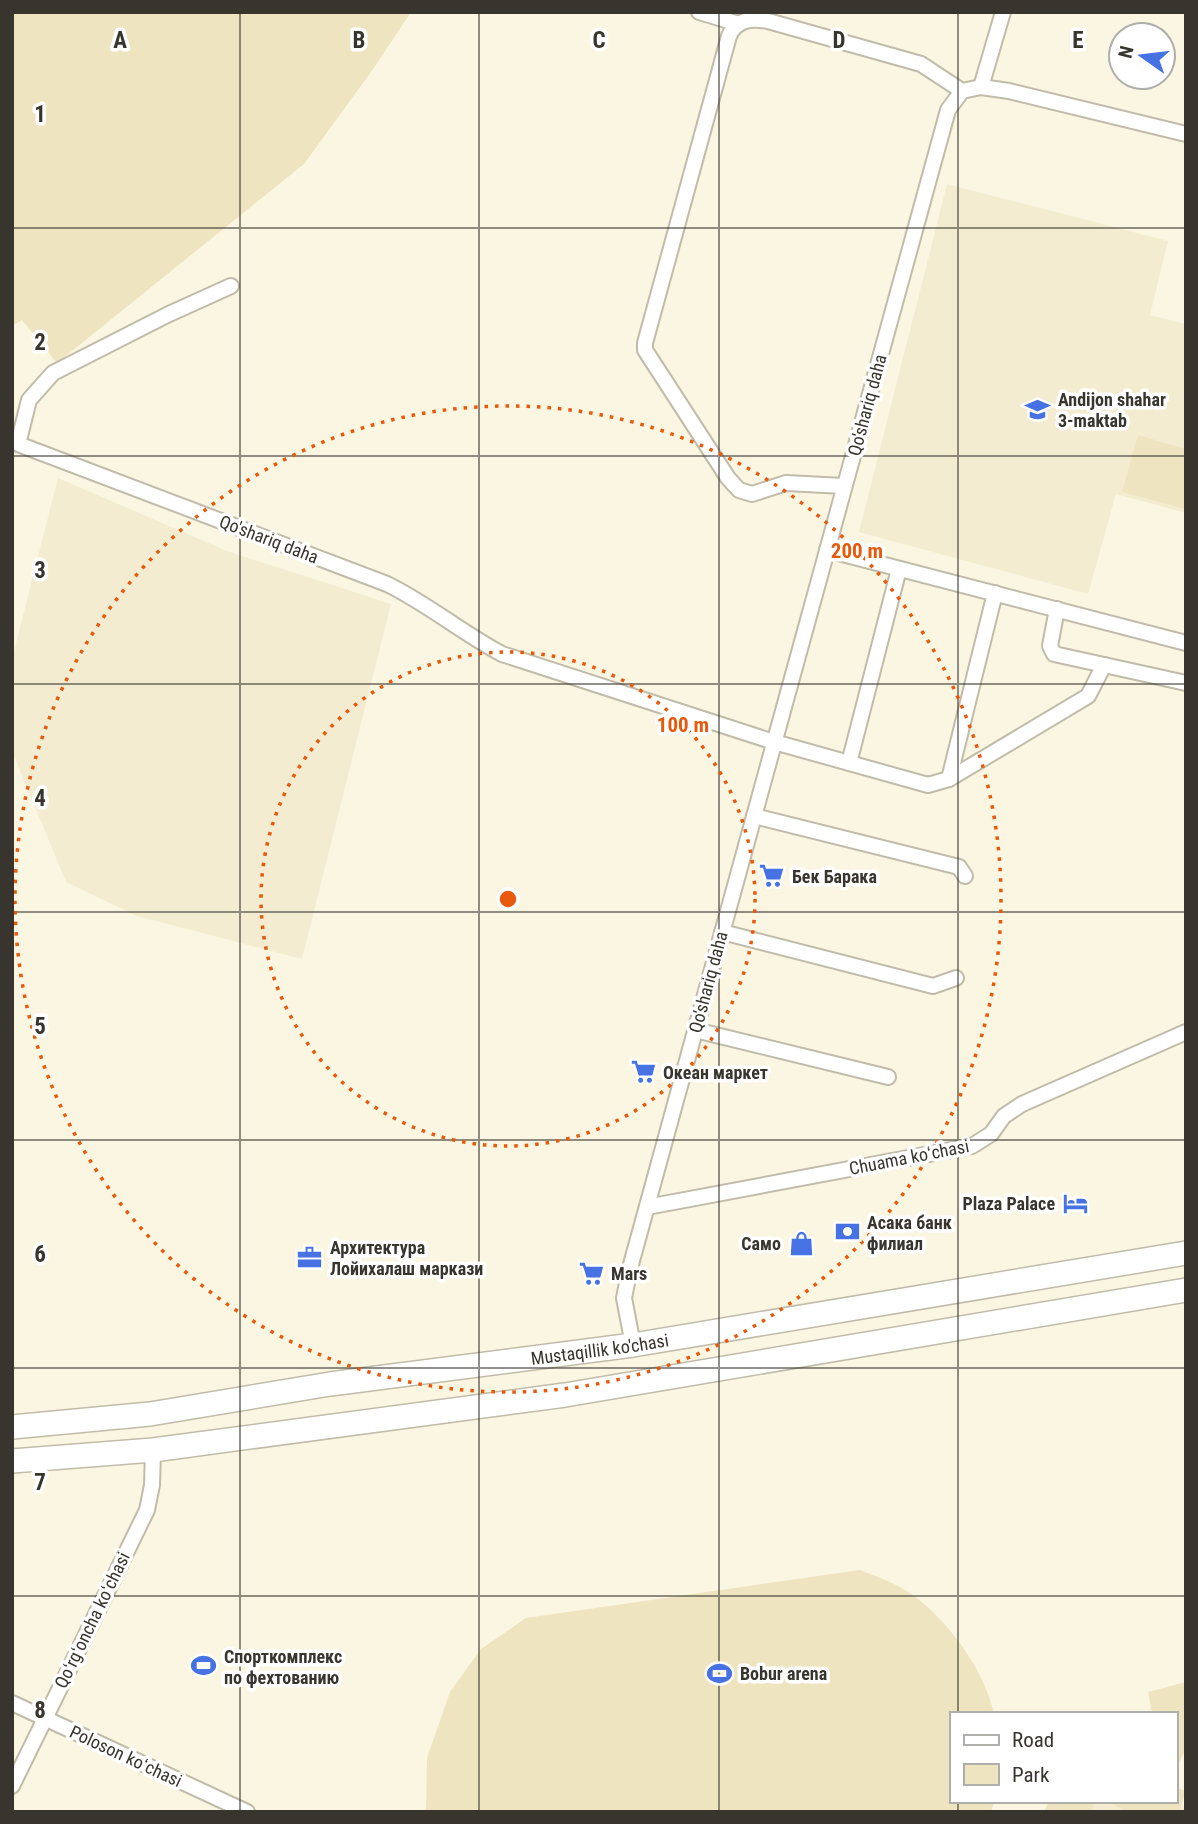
<svg xmlns="http://www.w3.org/2000/svg" width="1198" height="1824" viewBox="0 0 1198 1824" font-family="'Roboto Condensed',sans-serif">
  <style>
    .built { fill: #f3ecd1 }
    .green { fill: #eee4c0 }
    .lines { fill: none; stroke-linecap: round; stroke-linejoin: round }
    .street-casing { stroke: #c1bca9; stroke-width: 18 }
    .primary-casing { stroke: #c1bca9; stroke-width: 26 }
    .street { stroke: #fff; stroke-width: 14 }
    .primary { stroke: #fff; stroke-width: 23 }
    .grid { fill: none; stroke: #37352d; stroke-width: 2; stroke-opacity: 0.55 }
    .ring { fill: none; stroke: #e8590c; stroke-width: 3.5; stroke-dasharray: 3.5 7 }
    .labels { text-anchor: middle; dominant-baseline: central; stroke-width: 7; stroke-linejoin: round; paint-order: stroke }
    .poi-label { font-size: 18px; font-weight: bold; fill: #37352d; stroke: #fff; text-anchor: start }
    .street-label { font-size: 18px; fill: #37352d; stroke: #fff }
    .grid-label { font-size: 23px; text-anchor: middle; font-weight: bold; fill: #37352d; stroke: #fff; stroke-width: 7; stroke-linejoin: round; paint-order: stroke }
    .centre { fill: #e8590c; stroke: #fff; stroke-width: 3.5 }
    .ring-label { font-size: 21px; text-anchor: middle; font-weight: bold; fill: #e8590c; stroke: #fff; stroke-width: 7; stroke-linejoin: round; paint-order: stroke }
  </style>
  <rect width="100%" height="100%" fill="#fbf6e2"/>
  <g class="built">
    <polygon points="947,184 1168,241 1150,315 1186,324 1186,513 1116,494 1088,594 859,532"/>
    <polygon points="58,478 227,551 391,604 302,959 137,916 66,882 12,751 12,659"/>
    <polygon points="1049,1801 1174,1801 1186,1807 1186,1812 1044,1812"/>
  </g>
  <g class="green">
    <polygon points="12,12 411,12 371,72 304,164 57,363 22,320 12,326"/>
    <polygon points="1138,435 1186,449 1186,509 1122,492"/>
    <path d="M860,1570C874,1576 891,1581 905,1590C943,1613 985,1669 994,1714H951V1801H994L991,1812H426L427,1758L450,1692L481,1649L526,1618Z"/>
    <polygon points="1186,1682 1186,1748 1177,1767 1175,1766 1175,1714 1152,1714 1148,1692"/>
    <polygon points="1175,1787 1186,1791 1179,1812 1129,1812 1106,1801 1175,1801"/>
    <polygon points="1049,1801 1084,1801 1094,1805 1091,1812 1044,1812"/>
  </g>
  <g class="lines">
    <defs>
      <g id="street">
        <polyline points="699,12 739,24"/>
        <polyline points="981,87 1003,12"/>
        <path d="M231,286L169,314L53,373L29,400L18,444L387,584C428,604 462,633 502,654L774,742L928,785L949,779L1088,696L1104,665"/>
        <path d="M844,486L786,483L752,494L739,490L728,478L645,350V343L729,36C736,19 752,18 768,21L921,64L962,91"/>
        <polyline points="827,550 1186,643"/>
        <polyline points="1057,609 1050,646 1054,654 1186,683"/>
        <polyline points="849,763 899,569"/>
        <polyline points="949,779 995,593"/>
        <polyline points="754,816 959,867 965,876"/>
        <polyline points="722,932 933,986 956,978"/>
        <polyline points="695,1030 888,1077"/>
        <polyline points="647,1207 972,1146 991,1134 1004,1116 1022,1104 1186,1032"/>
        <polyline points="633,1345 624,1298 630,1268 948,110 962,91 981,87 1009,91 1186,134"/>
        <polyline points="12,1703 247,1812"/>
        <polyline points="12,1786 147,1510 152,1485 153,1450"/>
      </g>
      <g id="primary">
        <path id="s1" d="M12,1427L150,1414L330,1384L633,1345L1186,1253"/>
        <polyline points="12,1461 153,1450 565,1395 1186,1290"/>
      </g>
    </defs>
    <use href="#street" class="street-casing"/>
    <use href="#primary" class="primary-casing"/>
    <use href="#street" class="street"/>
    <use href="#primary" class="primary"/>
  </g>
  <path class="grid" d="M240,12V1812M479,12V1812M719,12V1812M958,12V1714M12,228H1186M12,456H1186M12,684H1186M12,912H1186M12,1140H1186M12,1368H1186M12,1596H1186M958,1801V1812"/>
  <g class="ring">
    <circle cx="508" cy="899" r="247"/>
    <circle cx="508" cy="899" r="493"/>
  </g>
  <defs>
    <symbol id="school-bare" viewBox="-9 -9 18 18"><path d="M0-5L7-2L0 1L-7-2ZM-4 1L0 2.5L4 1V4Q0 6-4 4Z" fill="#4672e4" stroke="#fff" stroke-width="2.5" paint-order="stroke"/></symbol>
    <symbol id="supermarket-bare" viewBox="-9 -9 18 18"><path d="M-6-5.5h2.5l.6 2H6L4.5 2H-2.5L-4.4-4H-6ZM-1.5 3.2a1.3 1.3 0 1 0 .1 0ZM3 3.2a1.3 1.3 0 1 0 .1 0Z" fill="#4672e4" stroke="#fff" stroke-width="2.5" paint-order="stroke"/></symbol>
    <symbol id="hotel-bare" viewBox="-9 -9 18 18"><path d="M-6-4.5h1.5V1H6V5H4.5V3h-9V5H-6ZM-4 0a1.8 1.8 0 1 1 3.6 0ZM.5 0V-2.5h3Q6-2.5 6 0Z" fill="#4672e4" stroke="#fff" stroke-width="2.5" paint-order="stroke"/></symbol>
    <symbol id="bank-bare" viewBox="-9 -9 18 18"><path d="M-6-4H6V4H-6ZM0-2.3a2.3 2.3 0 1 0 0 4.6a2.3 2.3 0 1 0 0-4.6Z" fill="#4672e4" stroke="#fff" stroke-width="2.5" paint-order="stroke"/></symbol>
    <symbol id="shop-bare" viewBox="-9 -9 18 18"><path d="M-5-2.5h2.3a2.7 3.5 0 0 1 5.4 0H5L5.5 6h-11ZM-1.5-2.5h3a1.5 2.3 0 0 0-3 0Z" fill="#4672e4" stroke="#fff" stroke-width="2.5" paint-order="stroke"/></symbol>
    <symbol id="office-bare" viewBox="-9 -9 18 18"><path d="M-6-3h4V-5.5h4V-3h4V5H-6ZM-1-4.5V-3h2v-1.5ZM-6 0V1H6V0Z" fill="#4672e4" stroke="#fff" stroke-width="2.5" paint-order="stroke"/></symbol>
    <symbol id="stadium-bare" viewBox="-9 -9 18 18"><path d="M0-5a6.5 5 0 1 0 0 10a6.5 5 0 1 0 0-10ZM-3.5-1.8h7v3.6h-7Z" fill="#4672e4" stroke="#fff" stroke-width="2.5" paint-order="stroke"/></symbol>
  </defs>
  <g fill-rule="evenodd">
    <use href="#school-bare" x="1020" y="392" width="35" height="35"/>
    <use href="#supermarket-bare" x="754" y="858" width="35" height="35"/>
    <use href="#supermarket-bare" x="626" y="1054" width="35" height="35"/>
    <use href="#hotel-bare" x="1058" y="1186" width="35" height="35"/>
    <use href="#bank-bare" x="830" y="1214" width="35" height="35"/>
    <use href="#shop-bare" x="784" y="1226" width="35" height="35"/>
    <use href="#office-bare" x="292" y="1240" width="35" height="35"/>
    <use href="#supermarket-bare" x="574" y="1256" width="35" height="35"/>
    <use href="#stadium-bare" x="186" y="1648" width="35" height="35"/>
    <use href="#stadium-bare" x="702" y="1656" width="35" height="35"/>
  </g>
  <g class="labels">
    <g class="poi-label">
      <text x="1058" y="399">Andijon shahar<tspan x="1058" dy="21">3-maktab</tspan></text>
      <text x="792" y="876">Бек Барака</text>
      <text x="663" y="1072">Океан маркет</text>
      <text x="1055" y="1203" text-anchor="end">Plaza Palace</text>
      <text x="867" y="1222">Асака банк<tspan x="867" dy="21">филиал</tspan></text>
      <text x="781" y="1243" text-anchor="end">Само</text>
      <text x="330" y="1247">Архитектура<tspan x="330" dy="21">Лойихалаш маркази</tspan></text>
      <text x="611" y="1273">Mars</text>
      <text x="224" y="1656">Спорткомплекс<tspan x="224" dy="21">по фехтованию</tspan></text>
      <text x="740" y="1673">Bobur arena</text>
    </g>
    <g class="street-label">
      <text transform="translate(867 405) rotate(-75)">Qo'shariq daha</text>
      <text transform="translate(269 539) rotate(21)">Qo'shariq daha</text>
      <text transform="translate(708 982) rotate(-75)">Qo'shariq daha</text>
      <text transform="translate(909 1157) rotate(-11)">Chuama koʻchasi</text>
      <text stroke="none"><textPath href="#s1" startOffset="593">Mustaqillik ko'chasi</textPath></text>
      <text transform="translate(92 1620) rotate(-64)">Qoʻrgʻoncha koʻchasi</text>
      <text transform="translate(126 1756) rotate(25)">Poloson koʻchasi</text>
    </g>
  </g>
  <g class="grid-label">
    <text x="120" y="48">A</text>
    <text x="359" y="48">B</text>
    <text x="599" y="48">C</text>
    <text x="839" y="48">D</text>
    <text x="1078" y="48">E</text>
    <text x="40" y="122">1</text>
    <text x="40" y="350">2</text>
    <text x="40" y="578">3</text>
    <text x="40" y="806">4</text>
    <text x="40" y="1034">5</text>
    <text x="40" y="1262">6</text>
    <text x="40" y="1490">7</text>
    <text x="40" y="1718">8</text>
  </g>
  <circle cx="508" cy="899" r="10" class="centre"/>
  <g class="ring-label">
    <text x="857" y="558">200 m</text>
    <text x="683" y="732">100 m</text>
  </g>
  <rect width="1198" height="1824" fill="none" stroke="#37352d" stroke-width="28"/>
  <rect x="950" y="1712" width="228" height="91" fill="#ffffff" stroke="#afaeab" stroke-width="2"/>
  <rect x="964" y="1735" width="35" height="10" fill="#ffffff" stroke="#afaeab" stroke-width="2"/>
  <text x="1012" y="1747" font-size="21" fill="#37352d">Road</text>
  <rect x="964" y="1764" width="35" height="21" fill="#eee4c0" stroke="#afaeab" stroke-width="2"/>
  <text x="1012" y="1782" font-size="21" fill="#37352d">Park</text>
  <g transform="translate(1142 56) rotate(284)"><circle r="33" fill="#ffffff" stroke="#afaeab" stroke-width="2"/>
  <path d="M0-5L12 26L0 18L-12 26Z" fill="#4672e4"/>
  <text y="-10" font-size="19" font-weight="bold" text-anchor="middle" fill="#37352d">N</text>
  </g>
</svg>
